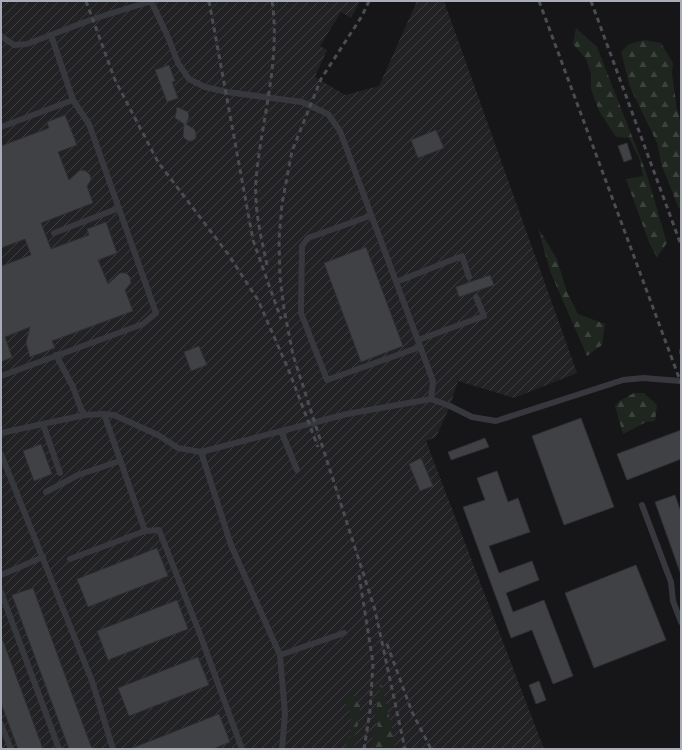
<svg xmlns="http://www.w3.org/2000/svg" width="682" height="750" viewBox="0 0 682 750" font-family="'IBM Plex Sans',sans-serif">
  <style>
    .industrial { fill: url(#industrial-furrows) }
    .forest { fill: url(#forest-firs) }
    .building { fill: #404145; stroke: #303034 }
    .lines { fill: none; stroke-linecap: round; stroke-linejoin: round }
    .service { stroke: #37383d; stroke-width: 6 }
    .rail { stroke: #4a4c52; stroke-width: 3; stroke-dasharray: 5 4; stroke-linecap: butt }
  </style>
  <defs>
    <pattern id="industrial-furrows" width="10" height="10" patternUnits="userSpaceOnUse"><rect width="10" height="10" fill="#222225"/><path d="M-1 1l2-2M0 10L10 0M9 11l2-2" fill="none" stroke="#3f3f43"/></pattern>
    <pattern id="forest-firs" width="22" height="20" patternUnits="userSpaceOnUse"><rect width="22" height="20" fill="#1e261f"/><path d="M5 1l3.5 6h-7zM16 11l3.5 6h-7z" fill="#3c433d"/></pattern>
  </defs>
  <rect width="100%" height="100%" fill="#161618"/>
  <polygon class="industrial" points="1,1 360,1 351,18 341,12 320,46 327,50 315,77 345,95 379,86 417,1 444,1 577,373 514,398 458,381 450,406 436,437 426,441 544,749 1,749"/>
  <g class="forest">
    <polygon points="576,28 597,47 646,172 667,243 657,257 650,245 626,179 643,176 639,158 629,138 616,137 599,111 591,89 591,74 586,59 573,44"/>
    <polygon points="645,40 661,43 673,63 672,74 677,109 681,124 681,206 679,209 662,166 657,143 630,87 621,52 629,44"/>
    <polygon points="538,228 557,259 567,292 578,314 605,324 602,345 587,356 550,271"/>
    <polygon points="634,393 644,393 657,405 655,421 646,422 623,434 615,406 619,401"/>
    <polygon points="381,682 393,732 395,749 373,749 372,738 378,728 375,716"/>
    <path d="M352,693L360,706L359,721L355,734L354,749H344C351,735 355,715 345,702Z"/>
  </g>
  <g class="building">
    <polygon points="169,65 175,81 172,82 178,98 167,102 155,70"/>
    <polygon points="177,107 188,112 189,117 186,124 194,129 196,133 196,138 192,141 188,141 183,137 184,124 175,118"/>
    <polygon points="65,115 77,145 58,152 69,180 80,170 86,171 90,175 91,180 87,186 93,203 41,223 51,249 89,235 87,229 106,222 117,253 98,260 108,284 120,273 126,273 130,277 131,283 125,290 133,311 52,341 55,348 30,357 26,343 30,327 5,337 12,357 1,362 1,266 31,255 25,239 1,248 1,146 49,128 47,122"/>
    <polygon points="436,130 444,148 418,158 411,140"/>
    <polygon points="627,143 632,159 624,162 618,146"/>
    <polygon points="366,247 403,346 361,362 324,263"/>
    <polygon points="490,275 494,285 459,297 456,287"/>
    <polygon points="199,346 207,365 191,371 184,352"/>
    <polygon points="581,418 614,507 564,525 532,436"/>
    <polygon points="681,430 681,459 627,480 617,454"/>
    <polygon points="485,438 489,447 451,460 448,452"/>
    <polygon points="41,444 52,474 34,481 23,451"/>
    <polygon points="421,458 433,486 420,491 409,464"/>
    <polygon points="497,471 508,502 518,498 530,532 489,546 499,573 532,561 539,580 506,593 513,612 544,600 573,676 553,684 532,630 511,638 463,507 485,500 477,478"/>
    <polygon points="675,495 681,512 680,572 655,502"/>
    <polygon points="157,548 168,576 88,607 77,579"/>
    <polygon points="636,565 666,640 594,668 565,593"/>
    <polygon points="33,588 92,749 69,749 12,595"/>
    <polygon points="177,600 188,629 108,660 97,631"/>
    <polygon points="1,638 2,638 43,749 18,749 1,703"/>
    <polygon points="198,657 209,685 129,716 118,688"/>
    <polygon points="539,681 546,700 536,704 529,685"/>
    <polygon points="219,714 230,742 213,749 130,749"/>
  </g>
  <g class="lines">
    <g class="service">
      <polyline points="151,1 168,37 178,63 189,79 205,87 227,92 302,102 328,114 340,131 433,381 431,399"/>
      <polyline points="1,36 14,45 27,44 93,19 152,1"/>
      <polyline points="1,127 73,100"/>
      <polyline points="370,216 308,238 302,246 301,313 327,380 420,347"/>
      <polyline points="54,233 119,208"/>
      <polyline points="396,282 462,256 469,277"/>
      <polyline points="418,340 484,316 476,297"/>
      <polyline points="56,355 73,387 81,409 85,415"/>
      <polyline points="1,376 143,324 156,313 89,124 73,100 51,35"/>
      <polyline points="43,424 60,473"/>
      <polyline points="281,431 297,470"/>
      <polyline points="1,433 85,415 104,414 114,415 158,435 178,448 201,452 347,414 431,399 450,406 472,417 496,421 623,380 643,378 681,381"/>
      <polyline points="201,452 231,545 280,655 285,714 282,749"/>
      <polyline points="1,454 92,681 113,749"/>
      <polyline points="46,492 78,475 120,461"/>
      <polyline points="642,505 671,582 673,601 681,622"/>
      <polyline points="145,531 159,530 198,629 242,749"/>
      <polyline points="70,559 145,531 104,414"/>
      <polyline points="1,575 43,557"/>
      <polyline points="1,592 59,749"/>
      <polyline points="280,655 344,633"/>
      <polyline points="1,724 11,749"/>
    </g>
    <g class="rail">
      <polyline points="86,1 115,80 158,162 228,254 258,300 289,371 318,447"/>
      <polyline points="209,1 253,240 281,319"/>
      <polyline points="369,1 362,16 321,79 292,151 282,204 279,239 280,277 284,309 293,355 375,610 405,749"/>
      <polyline points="539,1 681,383"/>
      <polyline points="591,1 681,245"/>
      <path d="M267,265C261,237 254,209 256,180C261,121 281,61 272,1"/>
      <polyline points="681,349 681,354"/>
      <polyline points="359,575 373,663 370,711 364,749"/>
      <polyline points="387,644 412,712 431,749"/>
    </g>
  </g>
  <rect width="682" height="750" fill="none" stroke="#a8adb8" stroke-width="4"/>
</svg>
